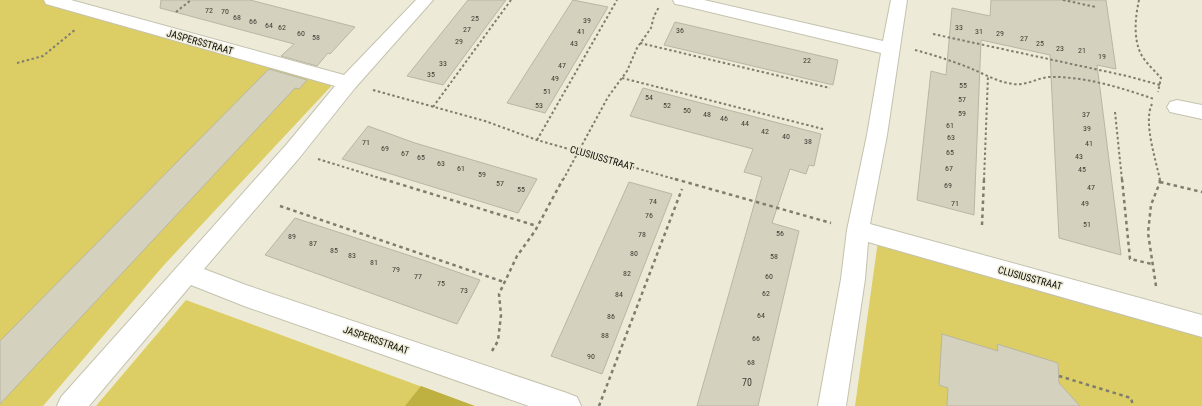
<svg xmlns="http://www.w3.org/2000/svg" width="1202" height="406" viewBox="0 0 1202 406" font-family="'Roboto Condensed',sans-serif">
  <style>
    .green { fill: #dcce64 }
    .forest { fill: #bfb042 }
    .building { fill: #d4d1be; stroke: #b9b6a3 }
    .lines { fill: none; stroke-linecap: round; stroke-linejoin: round }
    .minor-casing { stroke: #c4c2ae; stroke-width: 2 }
    .path-far1 { stroke: #7e7d70; stroke-width: 2; stroke-dasharray: 2.5 2.5; stroke-linecap: butt }
    .path { stroke: #7e7d70; stroke-width: 2.5; stroke-dasharray: 3.5 3.5; stroke-linecap: butt }
    .minor { fill: #fff; fill-rule: evenodd }
    .labels { text-anchor: middle; dominant-baseline: central; stroke-width: 3; stroke-linejoin: round; paint-order: stroke }
    .number-label { font-size: 8px; fill: #3e3d34 }
    .street-label { font-size: 10px; fill: #0c0c06; stroke: #edebd7 }
    .near-number-label { font-size: 10px; fill: #3e3d34 }
  </style>
  <rect width="100%" height="100%" fill="#edebd7"/>
  <g class="green">
    <polygon points="0,0 43,0 336,81 164,265 43,406 0,406"/>
    <polygon points="878,241 1202,322 1202,406 855,406"/>
    <polygon points="186,300 474,406 96,406"/>
  </g>
  <polygon class="forest" points="421,386 475,406 405,406"/>
  <g class="building">
    <polygon points="161,0 250,0 355,27 330,54 328,53 317,66 281,56 294,44 160,8"/>
    <polygon points="468,0 506,0 443,85 407,76"/>
    <polygon points="573,0 608,7 545,113 507,103"/>
    <polygon points="991,0 1106,0 1116,69 1097,65 1121,255 1059,238 1050,55 981,40 974,215 917,200 931,71 946,75 952,8 990,16"/>
    <polygon points="675,22 838,60 833,85 664,45"/>
    <polygon points="269,69 307,80 299,89 295,88 0,404 0,341"/>
    <polygon points="643,88 821,134 814,166 809,165 806,174 790,169 772,223 799,231 758,406 697,406 762,177 744,172 753,149 630,116"/>
    <polygon points="368,126 415,143 537,179 518,213 342,159"/>
    <polygon points="629,182 672,194 602,374 551,356"/>
    <polygon points="295,218 423,260 480,280 457,324 265,255"/>
    <polygon points="942,334 998,351 997,344 1058,363 1059,383 1080,406 947,406 948,388 939,385"/>
  </g>
  <g class="lines">
    <defs>
      <g id="minor">
        <polygon points="44,0 71,0 344,75 416,0 433,0 355,88 300,157 204,269 246,285 567,393 577,397 581,406 529,406 244,306 191,285 89,406 57,406 61,397 286,145 335,86 46,4"/>
        <polygon points="673,0 704,0 883,41 891,0 907,0 887,135 870,224 1202,315 1202,337 868,242 865,279 846,406 818,406 841,279 847,230 867,135 881,53 681,5 675,4"/>
        <polygon points="1177,100 1202,105 1202,119 1170,112 1167,107 1170,102"/>
      </g>
    </defs>
    <use href="#minor" class="minor-casing"/>
    <g class="path-far1">
      <polyline points="1063,0 1096,7"/>
      <path d="M1139,0C1135,18 1133,40 1142,56C1147,64 1155,71 1161,78L1158,92"/>
      <polyline points="176,12 191,0"/>
      <polyline points="933,34 1127,76 1160,85"/>
      <polyline points="640,43 830,88"/>
      <path d="M915,50C934,55 952,61 970,68C984,74 998,82 1013,84C1026,86 1037,78 1049,77C1084,76 1122,88 1154,99"/>
      <polyline points="17,63 43,56 76,29"/>
      <polyline points="622,78 823,129"/>
      <polyline points="373,90 485,121 537,140 678,180"/>
      <path d="M1152,104C1143,122 1156,160 1160,180"/>
      <polyline points="433,107 511,0"/>
      <polyline points="1115,112 1122,180"/>
      <polyline points="537,140 617,0"/>
      <polyline points="318,159 386,180"/>
      <polyline points="563,180 608,97 627,71 637,48 651,28 654,16 659,7"/>
      <polyline points="984,180 988,76"/>
    </g>
    <g class="path">
      <polyline points="383,179 537,226"/>
      <polyline points="675,179 831,223"/>
      <polyline points="1122,179 1130,259 1152,264"/>
      <polyline points="1160,182 1202,192"/>
      <polyline points="280,206 504,282"/>
      <polyline points="982,225 984,179"/>
      <polyline points="1156,286 1148,233 1151,205 1160,182 1159,179"/>
      <polyline points="492,351 498,341 501,315 499,294 517,256 535,231 563,179"/>
      <polyline points="1059,376 1131,398 1133,406"/>
      <polyline points="599,406 682,189"/>
    </g>
    <use href="#minor" class="minor"/>
  </g>
  <g class="labels">
    <g class="number-label">
      <text x="209" y="10">72</text>
      <text x="225" y="11">70</text>
      <text x="237" y="17">68</text>
      <text x="475" y="18">25</text>
      <text x="587" y="20">39</text>
      <text x="253" y="21">66</text>
      <text x="269" y="25">64</text>
      <text x="282" y="27">62</text>
      <text x="959" y="27">33</text>
      <text x="467" y="29">27</text>
      <text x="680" y="30">36</text>
      <text x="581" y="31">41</text>
      <text x="979" y="31">31</text>
      <text x="301" y="33">60</text>
      <text x="1000" y="33">29</text>
      <text x="316" y="37">58</text>
      <text x="1024" y="38">27</text>
      <text x="459" y="41">29</text>
      <text x="574" y="43">43</text>
      <text x="1040" y="43">25</text>
      <text x="1060" y="48">23</text>
      <text x="1082" y="50">21</text>
      <text x="1102" y="56">19</text>
      <text x="807" y="60">22</text>
      <text x="443" y="63">33</text>
      <text x="562" y="65">47</text>
      <text x="431" y="74">35</text>
      <text x="555" y="78">49</text>
      <text x="963" y="85">55</text>
      <text x="547" y="91">51</text>
      <text x="649" y="97">54</text>
      <text x="962" y="99">57</text>
      <text x="539" y="105">53</text>
      <text x="667" y="105">52</text>
      <text x="687" y="110">50</text>
      <text x="962" y="113">59</text>
      <text x="707" y="114">48</text>
      <text x="1086" y="114">37</text>
      <text x="724" y="118">46</text>
      <text x="745" y="123">44</text>
      <text x="950" y="125">61</text>
      <text x="1087" y="128">39</text>
      <text x="765" y="131">42</text>
      <text x="786" y="136">40</text>
      <text x="951" y="137">63</text>
      <text x="808" y="141">38</text>
      <text x="366" y="142">71</text>
      <text x="1089" y="143">41</text>
      <text x="385" y="148">69</text>
      <text x="950" y="152">65</text>
      <text x="405" y="153">67</text>
      <text x="1079" y="156">43</text>
      <text x="421" y="157">65</text>
      <text x="441" y="163">63</text>
      <text x="461" y="168">61</text>
      <text x="949" y="168">67</text>
      <text x="1082" y="169">45</text>
      <text x="482" y="174">59</text>
      <text x="500" y="183">57</text>
      <text x="948" y="185">69</text>
      <text x="1091" y="187">47</text>
      <text x="521" y="189">55</text>
      <text x="653" y="201">74</text>
      <text x="955" y="203">71</text>
      <text x="1085" y="203">49</text>
      <text x="649" y="215">76</text>
      <text x="1087" y="224">51</text>
      <text x="780" y="233">56</text>
      <text x="642" y="234">78</text>
      <text x="292" y="236">89</text>
      <text x="313" y="243">87</text>
      <text x="334" y="250">85</text>
      <text x="634" y="253">80</text>
      <text x="352" y="255">83</text>
      <text x="774" y="256">58</text>
      <text x="374" y="262">81</text>
      <text x="396" y="269">79</text>
      <text x="627" y="273">82</text>
      <text x="418" y="276">77</text>
      <text x="769" y="276">60</text>
      <text x="441" y="283">75</text>
      <text x="464" y="290">73</text>
      <text x="766" y="293">62</text>
      <text x="619" y="294">84</text>
      <text x="761" y="315">64</text>
      <text x="611" y="316">86</text>
      <text x="605" y="335">88</text>
      <text x="756" y="338">66</text>
      <text x="591" y="356">90</text>
      <text x="751" y="362">68</text>
    </g>
    <g class="street-label">
      <text transform="translate(200 42) rotate(16)">JASPERSSTRAAT</text>
      <text transform="translate(602 158) rotate(16)">CLUSIUSSTRAAT</text>
      <text transform="translate(1030 278) rotate(15)">CLUSIUSSTRAAT</text>
      <text transform="translate(376 340) rotate(19)">JASPERSSTRAAT</text>
    </g>
    <g class="near-number-label">
      <text x="747" y="382">70</text>
    </g>
  </g>
</svg>
